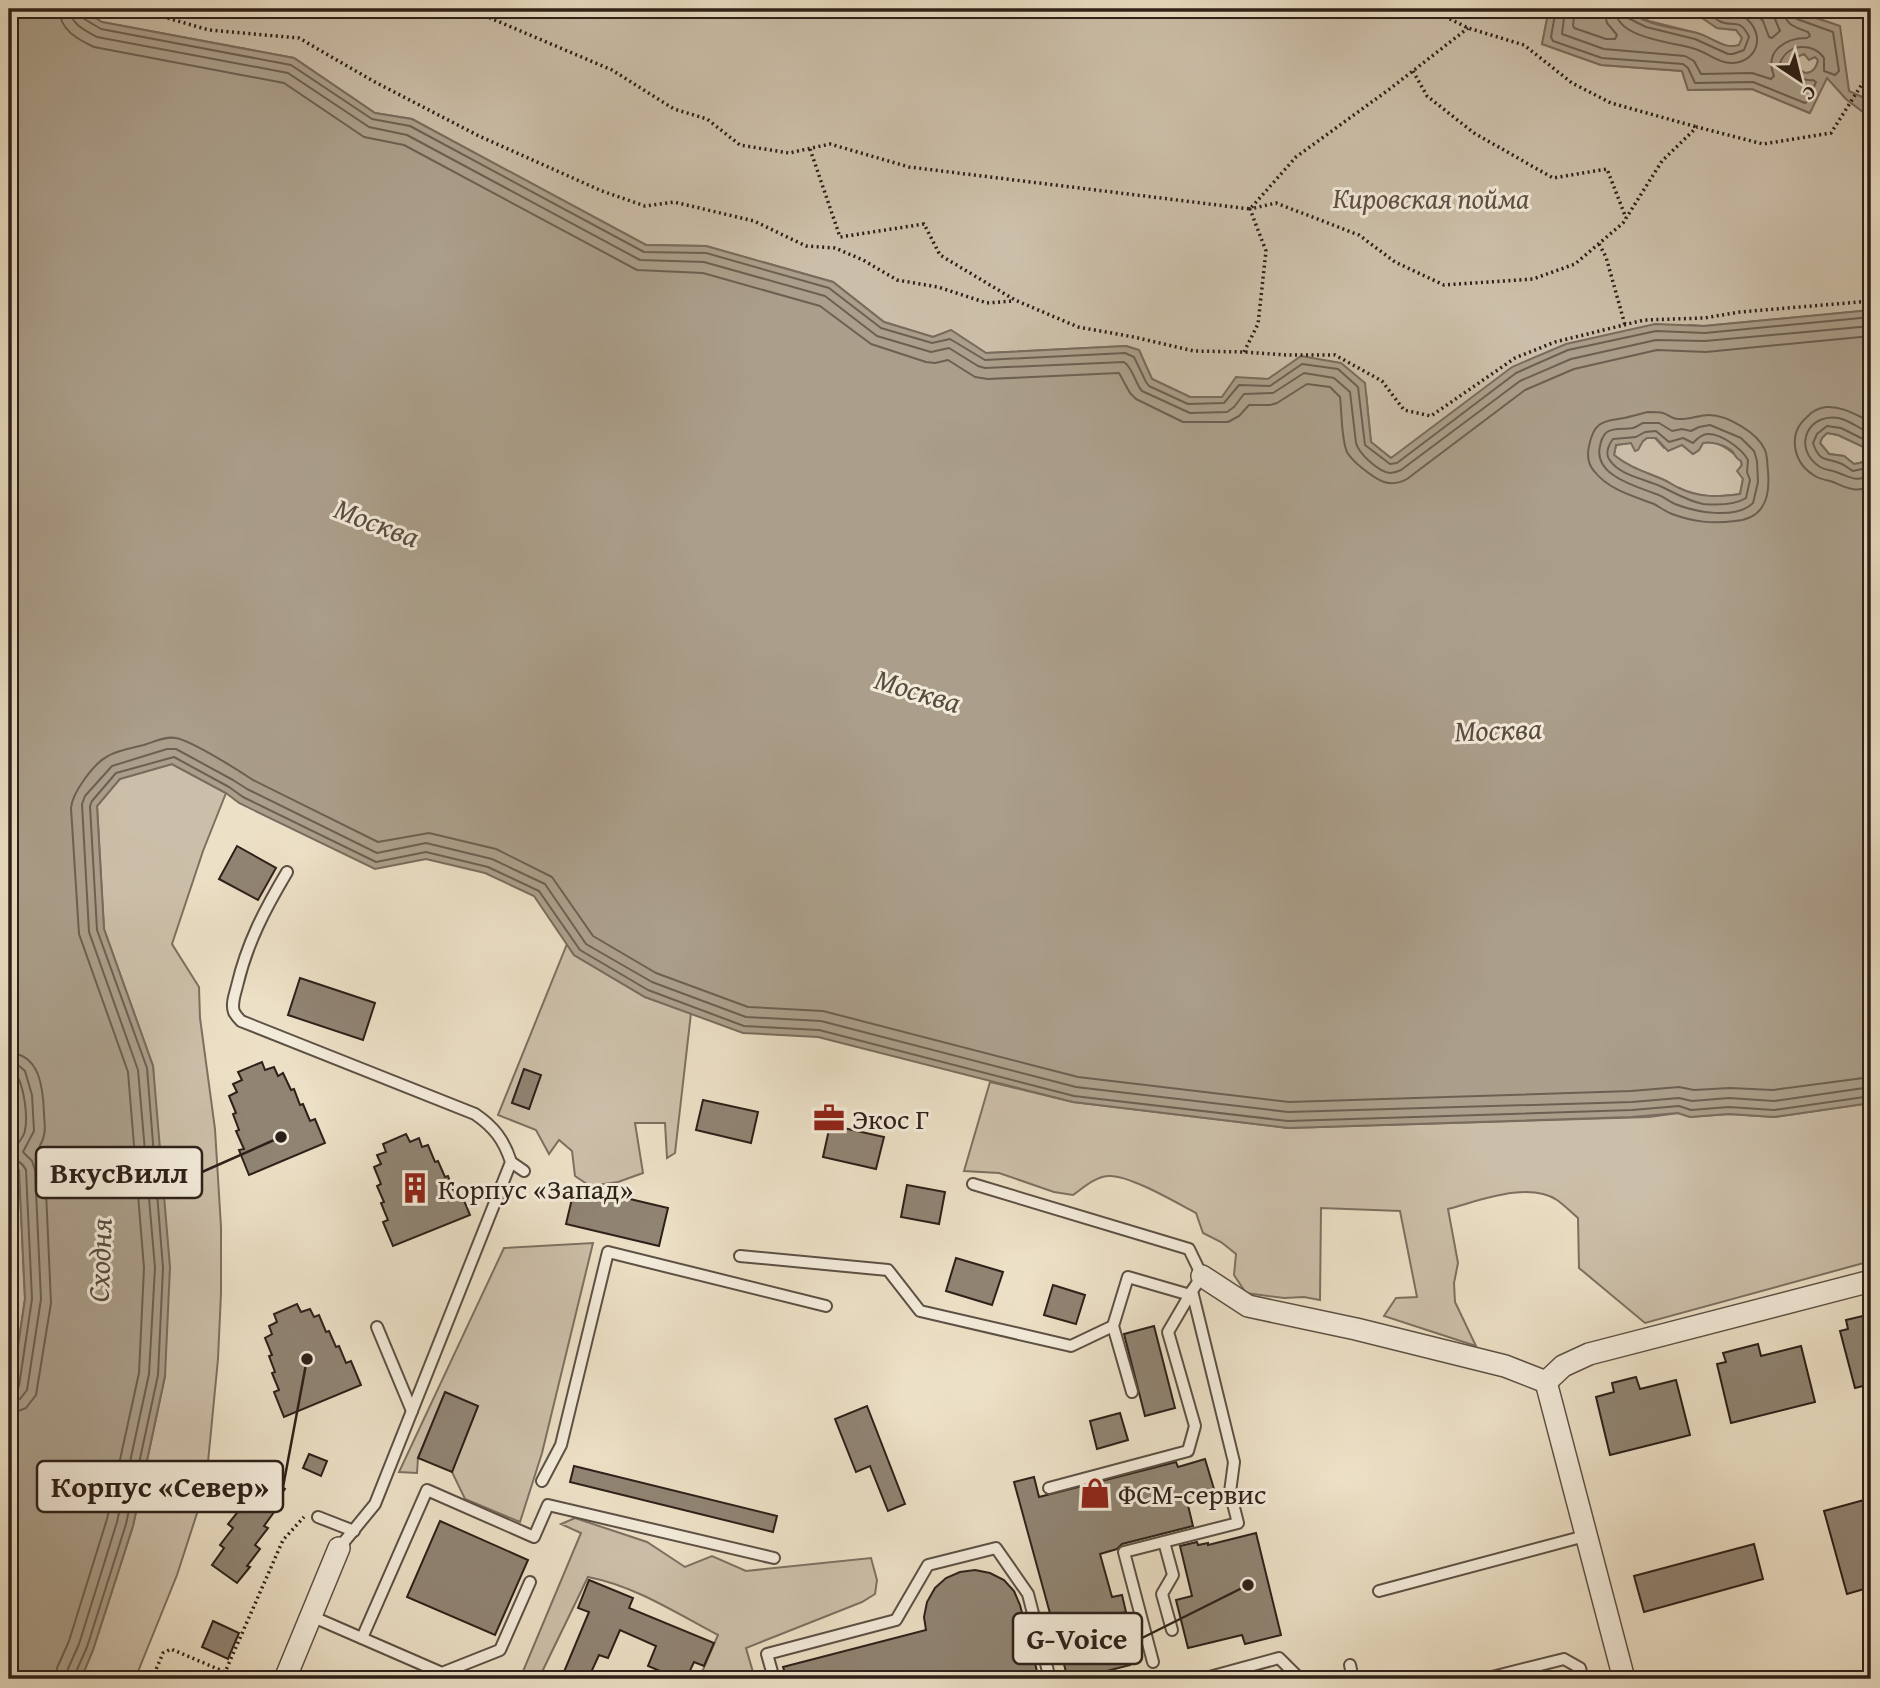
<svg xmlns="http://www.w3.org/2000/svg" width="1880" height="1688" viewBox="0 0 1880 1688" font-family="'Gentium Book Plus',serif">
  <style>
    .green { fill: #ccbfa9; stroke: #7c7061; stroke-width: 2; fill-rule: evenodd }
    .water { fill: #ab9f8b; stroke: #796c5d; stroke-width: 2; fill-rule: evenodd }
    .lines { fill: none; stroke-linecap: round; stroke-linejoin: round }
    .shore { stroke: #6c6052; stroke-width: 2 }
    .building { fill: #908473; stroke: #2d2019; stroke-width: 2 }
    .lane-casing { stroke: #5d5044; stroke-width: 14 }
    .street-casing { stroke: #5d5044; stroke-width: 24 }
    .path { stroke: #2d2019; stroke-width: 3.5; stroke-dasharray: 2 3.5; stroke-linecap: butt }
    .lane { stroke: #f3ebda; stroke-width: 10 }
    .street { stroke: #f3ebda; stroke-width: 21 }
    .labels { text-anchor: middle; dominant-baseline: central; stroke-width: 6; stroke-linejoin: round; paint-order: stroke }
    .park-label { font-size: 28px; font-style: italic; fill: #5d5044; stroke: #f3ebda }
    .poi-label { font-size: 28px; fill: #2d2019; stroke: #f3ebda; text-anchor: start }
    .water-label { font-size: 30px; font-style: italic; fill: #594c41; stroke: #f3ebda }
    .leader { fill: none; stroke: #2d2019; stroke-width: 2.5 }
    .callout-dot { fill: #2d2019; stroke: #f3ebda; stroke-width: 2.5 }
    .callout { fill: #f3ebda; stroke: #2d2019; stroke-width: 2.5 }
    .callout-label { font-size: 30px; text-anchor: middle; font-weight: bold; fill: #2d2019 }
  </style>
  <rect width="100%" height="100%" fill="#ece0c6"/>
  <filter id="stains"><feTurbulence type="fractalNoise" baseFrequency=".00286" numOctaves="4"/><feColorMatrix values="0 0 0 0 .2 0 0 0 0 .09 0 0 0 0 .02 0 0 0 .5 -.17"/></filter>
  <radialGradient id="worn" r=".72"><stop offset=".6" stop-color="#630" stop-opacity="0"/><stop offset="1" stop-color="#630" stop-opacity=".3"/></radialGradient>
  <g class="green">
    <polygon points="81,9 1549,9 1542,44 1601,65 1682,71 1688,90 1752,89 1809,113 1827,77 1846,99 1871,118 1871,310 1704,326 1689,325 1391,458 1371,442 1366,393 1301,357 1268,379 1236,378 1222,397 1190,397 1152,379 1139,350 1126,346 986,353 951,330 933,337 884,322 833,282 706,246 646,245 412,119 375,113 294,58 102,22"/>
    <polygon points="1629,9 1695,9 1703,18 1717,28 1736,30 1742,38 1740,45 1731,48 1697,33 1649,21 1630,11"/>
    <polygon points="1803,9 1871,9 1871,84 1862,97 1849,92 1839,26 1797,11"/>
    <path d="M1795,54H1803L1811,58L1815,57L1818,60C1816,68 1813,73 1805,73L1799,69L1789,68L1787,65Z"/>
    <polygon points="1827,433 1838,435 1868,449 1871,453 1871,458 1860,463 1854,464 1844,456 1829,454 1820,443 1822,438"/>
    <path d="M1647,438H1655L1664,448L1682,445L1693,454L1699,450L1703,443C1717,439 1731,451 1741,460L1743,479L1740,494C1718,497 1699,498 1679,488C1674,486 1669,482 1664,480C1646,472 1630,468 1614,455L1616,445L1643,441Z"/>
    <polygon points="172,764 226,793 203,851 172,944 199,987 200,1018 215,1129 221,1227 221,1293 218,1359 208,1462 200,1504 177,1575 135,1679 81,1679 93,1650 133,1526 165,1376 153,1066 104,929 97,806 119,779"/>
    <path d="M567,944L574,955L645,997L691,1013L675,1153L667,1158L665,1123H635L643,1173L618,1182L590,1186L575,1176L572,1151L559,1140L549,1154L536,1130L498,1115ZM524,1070L540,1075L529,1109L512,1103Z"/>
    <polygon points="9,1067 17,1098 19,1130 9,1145"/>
    <path d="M990,1082L1073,1102L1288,1128L1649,1117L1678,1113L1690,1117L1729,1114L1774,1117L1871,1103V1261L1645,1323L1579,1268L1578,1218C1571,1212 1564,1205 1557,1200C1528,1181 1479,1201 1448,1209L1458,1263L1454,1283L1455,1302L1476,1346L1384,1316L1396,1298L1417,1297L1400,1211L1321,1208L1320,1300L1304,1297L1284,1298L1246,1293L1234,1275L1236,1254L1221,1242L1203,1233L1196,1213C1177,1203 1128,1174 1108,1176C1095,1177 1083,1188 1073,1195L1054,1192L999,1173L964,1171Z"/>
    <polygon points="9,1164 19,1170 25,1299 9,1407"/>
    <polygon points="593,1243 542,1453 520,1522 465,1499 452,1472 478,1406 445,1393 418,1458 417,1473 399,1472 504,1248"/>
    <path d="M575,1518L647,1542L685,1567L712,1556L746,1571L871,1558L877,1580L875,1594L862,1602L746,1648L755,1679H699L718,1635C676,1613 635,1586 588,1577L541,1674L521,1676L581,1533L561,1524Z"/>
  </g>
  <g class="water">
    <path d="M9,9H81L102,22L294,58L375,113L412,119L646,245L706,246L833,282L884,322L933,337L951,330L986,353L1126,346L1139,350L1152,379L1190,397H1222L1236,377L1268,379L1301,356L1341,363L1365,383L1371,442L1391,458L1512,367L1566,344L1655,324L1704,326L1871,310V453L1868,449L1838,435L1827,433L1822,438L1820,443L1829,454L1844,456L1854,464L1860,463L1871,458V1103L1774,1117L1729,1114L1690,1117L1678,1113L1632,1117L1288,1128L1073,1102L818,1037L743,1033L645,997L574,955L534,896L485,873L426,859L375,869L239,803L226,793L172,764L120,779L97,806L104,929L153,1066L170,1267L165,1376L133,1526L93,1650L81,1679H9V1407L25,1299L19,1170L9,1164V1145L18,1130L17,1098L9,1067ZM1647,438H1656L1668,451L1682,445L1693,454L1699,450L1703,443C1711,441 1727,445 1733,452C1735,456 1737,459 1741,461L1742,465L1737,471L1743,479L1740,494C1719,497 1699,498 1679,488C1674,486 1669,482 1664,480C1646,472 1630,468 1614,455L1616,445L1631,443L1635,451L1638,450L1643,441Z"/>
    <path d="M1549,9H1629C1644,27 1676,27 1697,33C1712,37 1724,50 1739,45L1742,38L1736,30L1717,28L1702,18L1695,9H1803L1798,12L1840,26L1849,91L1862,97L1871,84V118L1846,99L1827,78L1810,113L1752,89L1688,90L1682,71L1601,65L1542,44ZM1804,54L1809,60L1815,57L1818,60C1817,67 1813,73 1805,73L1799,69L1789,68L1787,65L1795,55L1797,57Z"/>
  </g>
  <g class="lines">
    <g class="shore">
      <path d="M59,9C60,30 77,39 94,47L284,83L364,137L404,145L637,270L703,273L820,306L871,344L926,362L935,363L948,360L975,377L988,379L1119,373L1130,393L1136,399L1183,422H1228L1239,416L1249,405H1270L1277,403L1307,384L1330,387L1340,397C1342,413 1341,438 1347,452C1351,459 1357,464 1362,468C1377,480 1389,489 1407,479L1525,390L1574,369L1657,350L1706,352L1871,336"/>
      <path d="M70,9C71,25 85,30 97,37L288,73L369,127L407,135L640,260L704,262L825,296L877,336L931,352L949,348L978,366L985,368L1124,362C1133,368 1135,383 1142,391L1190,413L1227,412L1234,407L1244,394L1273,393L1304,373L1334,378L1350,392L1356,443C1359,454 1379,472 1390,473C1395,473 1397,472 1401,470L1520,381L1571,359L1656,340L1705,341L1871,326"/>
      <polyline points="78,9 81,17 101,29 291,65 372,119 410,126 644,252 706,253 829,288 881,328 932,343 950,339 985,360 1125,353 1134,357 1146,382 1149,386 1188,404 1224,403 1239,385 1270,386 1302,364 1338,369 1358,387 1365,445 1390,464 1397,463 1516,373 1568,350 1656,331 1705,333 1871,317"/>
      <path d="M1556,9L1551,37L1553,41L1602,58L1683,64L1688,68L1695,83L1753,82L1805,103L1808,101L1816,82L1813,80C1803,81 1804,78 1796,76C1791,75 1789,76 1784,73L1780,63C1788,43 1813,42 1824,58V71L1835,75L1839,71L1833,32L1797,19L1793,14V9"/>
      <path d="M1565,9L1562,34L1604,49L1685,56L1694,61L1701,74L1752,73L1771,79L1774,76C1764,51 1785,38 1807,38L1810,36L1808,32C1795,27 1784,25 1784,9"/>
      <polyline points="1575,9 1573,25 1574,28 1606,39 1615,39 1617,35 1607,23 1604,9"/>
      <path d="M1615,9C1616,38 1670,42 1692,48C1706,51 1718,64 1733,63C1757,61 1765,37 1748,20C1740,12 1727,16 1719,9"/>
      <path d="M1623,9L1626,17L1646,27L1695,39L1728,54H1733L1744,50L1749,37C1740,17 1733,28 1719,21C1714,18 1708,12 1704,9"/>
      <polyline points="1751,9 1763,21 1769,37 1772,38 1780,31 1775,19 1774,9"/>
      <path d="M1648,412C1653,412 1658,412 1663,413C1669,415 1672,419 1678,419C1690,420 1698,415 1709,415C1727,415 1758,433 1765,450C1768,458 1767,464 1768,471C1769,483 1769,497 1762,507C1756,517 1746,520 1735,521C1712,524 1694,522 1672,514C1666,512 1660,507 1654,504C1633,496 1609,490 1594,471C1588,464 1587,455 1589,446C1595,415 1610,423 1632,416C1638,415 1642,413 1648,412Z"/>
      <path d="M1871,422C1856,415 1843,406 1826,407C1818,408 1812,411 1807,417C1787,434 1793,463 1815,476C1820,479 1825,480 1830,481C1847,487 1852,493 1871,487"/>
      <path d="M1643,423H1659L1672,431L1682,429L1691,431L1699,427L1710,425L1741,438L1754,451L1757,461L1758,482L1753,503C1736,520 1695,512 1675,504C1668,501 1663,496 1656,494C1635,486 1593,475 1600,446C1601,441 1602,436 1607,432C1615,427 1625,430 1633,428C1637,427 1640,424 1643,423Z"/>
      <path d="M1656,431L1669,442L1683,438L1693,443C1697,439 1700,435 1707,434C1721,433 1742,449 1748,460L1747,472L1750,480L1746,498C1735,505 1715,505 1703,504C1688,501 1675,493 1662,487C1646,479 1619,476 1609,459C1605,453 1609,444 1613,439L1636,437L1645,432Z"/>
      <path d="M1871,433C1861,430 1852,422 1842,419C1808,410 1791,448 1820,467C1825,470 1830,470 1836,472C1851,477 1853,482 1871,476"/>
      <path d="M1871,443L1841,428L1827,426L1817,434L1813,443C1820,464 1827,457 1842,464C1846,466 1849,469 1853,471L1871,467"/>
      <path d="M9,1053C40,1054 43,1088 44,1113C44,1120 46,1128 44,1135C43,1141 40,1146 37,1151L43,1160L45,1169L51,1303L36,1395L26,1408L18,1411L9,1412"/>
      <polyline points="9,1063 18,1065 25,1071 32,1095 34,1131 23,1152 32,1161 35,1170 41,1299 27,1390 20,1399 9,1402"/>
      <path d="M9,1072L15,1073C24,1084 28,1116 25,1130C25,1135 20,1140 17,1145L9,1148"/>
      <path d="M9,1159C16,1159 23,1163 26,1170L32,1299L19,1386L15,1392L9,1393"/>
      <path d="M56,1679L57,1668L69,1641L107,1519L139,1373L144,1268L128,1072L79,934L71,808C72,793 94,763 108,756C118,750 132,748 144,745C154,742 165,736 176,738C192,741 238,770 253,780L378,842L429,833L496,849L552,877L593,936L656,973L748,1007L823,1011L1078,1077L1289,1102L1631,1091L1679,1087L1694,1090L1730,1088L1773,1090L1871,1077"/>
      <polyline points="66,1679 67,1671 79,1644 117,1522 149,1374 155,1268 138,1070 89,932 82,804 85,796 112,766 167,749 176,749 233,780 247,789 377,853 426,843 492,859 545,884 586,944 652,982 746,1017 821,1021 1076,1087 1288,1112 1632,1102 1679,1098 1692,1101 1729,1098 1774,1101 1871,1087"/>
      <polyline points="75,1679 75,1674 87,1647 126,1524 158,1375 163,1268 147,1068 97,930 90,806 92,801 116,773 174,757 229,787 243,797 376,862 426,852 488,867 539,891 580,950 648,990 744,1026 819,1030 1074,1096 1288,1121 1632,1110 1679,1106 1691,1110 1729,1107 1774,1110 1871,1096"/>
    </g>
  </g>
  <g class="building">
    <polygon points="237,846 276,868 258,900 219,879"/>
    <polygon points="300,978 375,1003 363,1040 288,1015"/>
    <polygon points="262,1062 265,1070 274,1067 278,1076 283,1073 291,1090 294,1089 300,1105 303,1104 310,1121 315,1119 325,1143 249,1175 239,1150 244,1149 236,1131 239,1130 233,1114 236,1113 229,1096 237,1092 233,1084 242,1080 238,1072"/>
    <polygon points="524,1069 541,1075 529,1109 512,1103"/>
    <polygon points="703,1100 758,1112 751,1143 696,1130"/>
    <polygon points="830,1125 884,1137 876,1169 823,1157"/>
    <polygon points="406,1134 410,1142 419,1138 422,1147 428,1145 435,1162 438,1161 445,1177 448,1176 454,1193 460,1191 470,1215 393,1246 383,1222 388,1220 381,1203 384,1202 377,1186 381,1184 374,1167 381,1164 377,1155 386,1152 383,1144"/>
    <polygon points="907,1185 945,1192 939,1224 901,1217"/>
    <polygon points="575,1186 668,1208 659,1246 566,1224"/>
    <polygon points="956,1258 1003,1272 992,1305 946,1291"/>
    <polygon points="1053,1285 1085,1295 1076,1324 1044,1315"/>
    <polygon points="297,1304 301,1312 310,1309 314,1317 319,1315 326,1332 329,1331 336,1347 339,1346 346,1363 351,1361 361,1385 284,1417 274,1392 279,1390 272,1373 275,1372 269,1356 272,1355 265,1338 272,1334 269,1326 277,1322 274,1314"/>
    <polygon points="1871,1314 1871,1384 1855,1388 1840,1331 1848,1329 1846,1320"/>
    <polygon points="1154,1326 1175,1408 1145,1416 1124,1334"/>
    <polygon points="1758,1344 1761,1356 1801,1346 1815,1402 1731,1423 1717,1364 1726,1362 1723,1353"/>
    <polygon points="1636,1377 1640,1389 1676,1380 1690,1435 1610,1455 1596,1397 1614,1392 1612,1383"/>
    <polygon points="445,1392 478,1406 452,1472 418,1458"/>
    <polygon points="867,1406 905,1504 888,1511 870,1466 856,1472 835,1419"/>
    <polygon points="1120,1413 1128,1440 1097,1449 1090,1421"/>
    <polygon points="309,1454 327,1461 321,1476 303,1468"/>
    <polygon points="1205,1459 1214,1489 1186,1497 1193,1526 1122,1544 1117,1549 1100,1554 1112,1597 1122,1595 1126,1612 1117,1614 1130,1665 1076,1679 1068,1679 1014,1482 1034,1477 1039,1497 1176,1462 1178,1467"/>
    <polygon points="574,1466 777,1516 773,1532 570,1482"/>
    <polygon points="258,1469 285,1489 273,1505 277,1508 264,1526 268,1528 255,1545 260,1549 247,1566 250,1567 237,1583 212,1565 224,1548 220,1545 233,1528 228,1524 241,1508 237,1505 250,1487 246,1484"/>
    <polygon points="1871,1498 1871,1587 1847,1594 1824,1511"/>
    <polygon points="440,1521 528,1560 495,1635 407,1597"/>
    <polygon points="1256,1533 1281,1635 1245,1644 1242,1635 1188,1648 1176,1600 1192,1596 1180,1546 1197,1542 1198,1545 1208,1543 1208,1545"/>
    <polygon points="1754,1544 1763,1579 1644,1612 1634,1576"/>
    <polygon points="975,1570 990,1573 1004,1580 1014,1591 1020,1605 1039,1679 787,1679 783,1667 926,1630 924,1617 927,1602 935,1588 946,1578 960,1572"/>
    <polygon points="589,1580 633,1598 629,1608 714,1643 704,1666 694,1662 686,1679 679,1679 648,1666 656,1646 620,1630 608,1658 599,1655 588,1679 561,1679 589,1612 578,1608"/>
    <polygon points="213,1621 239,1633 228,1659 202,1647"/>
  </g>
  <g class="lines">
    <defs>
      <g id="lane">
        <path d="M287,872C265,909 247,943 237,986C235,994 231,1004 234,1012C236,1016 238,1018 241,1021L475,1114C494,1127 504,1140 511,1162L375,1504L339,1548"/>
        <polyline points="511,1162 524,1171"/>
        <polyline points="973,1184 1189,1249 1202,1276 1192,1291 1234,1462 1230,1492 1238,1523 1124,1552 1153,1662"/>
        <polyline points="740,1256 888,1270 920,1311 1071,1346 1113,1326"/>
        <polyline points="377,1327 412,1411"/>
        <polyline points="1132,1392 1113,1326 1128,1277 1190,1295"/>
        <polyline points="542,1481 561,1445 608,1252 826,1306"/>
        <polyline points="1049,1488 1188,1451 1195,1426 1168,1332 1192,1291"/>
        <polyline points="318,1517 354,1531"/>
        <polyline points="1164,1542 1173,1575 1162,1594 1172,1630"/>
        <polyline points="1379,1591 1585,1536"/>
        <polyline points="311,1616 442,1673 500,1650 530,1582"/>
        <polyline points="362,1638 427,1490 534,1537 548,1505 774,1558"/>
        <polyline points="1350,1665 1353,1679"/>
        <polyline points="774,1679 767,1654 896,1620 928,1565 996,1548 1028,1594 1050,1679"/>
        <polyline points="1202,1679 1279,1658 1296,1675 1297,1679"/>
        <polyline points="1484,1679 1564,1659 1580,1668 1583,1679"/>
      </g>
      <g id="street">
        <polyline points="1202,1276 1248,1306 1356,1329 1505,1366 1546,1382"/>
        <polyline points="1546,1382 1563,1366 1589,1354 1871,1281"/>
        <polyline points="1546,1382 1624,1679"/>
        <polyline points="285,1679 339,1548"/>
      </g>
    </defs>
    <use href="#lane" class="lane-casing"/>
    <use href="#street" class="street-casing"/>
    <g class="path">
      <polyline points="136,9 209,30 299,38 373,81 479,136 602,191 645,206 674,202 754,221 806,246 835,248 863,260 897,280 938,287 987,303 1013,301"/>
      <polyline points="469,9 612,70 674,109 707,119 740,145 789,153 830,144 909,167 1250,209 1296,157 1391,88 1468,28"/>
      <polyline points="1430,9 1468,28 1524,45 1572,83 1611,103 1697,127"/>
      <polyline points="1413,71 1427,96 1474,133 1553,178 1607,169 1626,218"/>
      <polyline points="810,149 840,237 924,224 940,255 1015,300 1078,327 1134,337 1194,351 1244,352 1286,355 1335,355 1382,381 1404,410 1431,416 1515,358 1555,342 1644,320 1704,318 1740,312 1871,301"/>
      <polyline points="1599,244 1606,257 1625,325"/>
      <polyline points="1244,352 1258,324 1266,251 1250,209 1276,203 1359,235 1395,262 1444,285 1533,279 1575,264 1623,223 1662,161 1697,127 1763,144 1831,133 1871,70"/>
      <polyline points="152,1679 163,1653 171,1649 225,1672"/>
      <polyline points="222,1679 283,1540 304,1517"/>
    </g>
    <use href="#lane" class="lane"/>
    <use href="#street" class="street"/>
  </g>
  <defs>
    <symbol id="office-bare" viewBox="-9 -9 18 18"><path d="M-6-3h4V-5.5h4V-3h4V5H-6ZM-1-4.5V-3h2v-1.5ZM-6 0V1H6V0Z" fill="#8f2418" stroke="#f3ebda" stroke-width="2.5" paint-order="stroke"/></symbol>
    <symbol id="building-bare" viewBox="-9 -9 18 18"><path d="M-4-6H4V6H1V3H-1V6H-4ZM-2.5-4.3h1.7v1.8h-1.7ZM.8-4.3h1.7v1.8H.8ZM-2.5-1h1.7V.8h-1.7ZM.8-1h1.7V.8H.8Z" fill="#8f2418" stroke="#f3ebda" stroke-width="2.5" paint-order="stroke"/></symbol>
    <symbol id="shop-bare" viewBox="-9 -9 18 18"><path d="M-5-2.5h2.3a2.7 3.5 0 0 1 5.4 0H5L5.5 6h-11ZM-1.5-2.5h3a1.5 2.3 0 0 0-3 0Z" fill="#8f2418" stroke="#f3ebda" stroke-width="2.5" paint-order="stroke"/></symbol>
  </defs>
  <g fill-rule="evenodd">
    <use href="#office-bare" x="807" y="1096" width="44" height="44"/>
    <use href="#building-bare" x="393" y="1166" width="44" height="44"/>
    <use href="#shop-bare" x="1073" y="1471" width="44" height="44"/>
  </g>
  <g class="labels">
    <g class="park-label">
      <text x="1431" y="197">Кировская пойма</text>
    </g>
    <g class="poi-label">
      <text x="852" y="1118">Экос Г</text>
      <text x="438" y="1188">Корпус «Запад»</text>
      <text x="1118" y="1493">ФСМ-сервис</text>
    </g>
    <g class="water-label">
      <text transform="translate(377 522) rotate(21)">Москва</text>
      <text transform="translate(918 690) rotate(17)">Москва</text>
      <text transform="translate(1498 729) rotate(-2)">Москва</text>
      <text transform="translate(99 1260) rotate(-88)">Сходня</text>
    </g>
  </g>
  <path class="leader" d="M281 1137L202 1172M307 1359L283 1487M1248 1585L1142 1638"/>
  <g class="callout-dot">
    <circle cx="281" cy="1137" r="7"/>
    <circle cx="307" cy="1359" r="7"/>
    <circle cx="1248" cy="1585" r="7"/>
  </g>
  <g class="callout">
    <rect x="36" y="1147" width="166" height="51" rx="7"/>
    <rect x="37" y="1461" width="246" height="51" rx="7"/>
    <rect x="1013" y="1613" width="129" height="51" rx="7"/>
  </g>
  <g class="callout-label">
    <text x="119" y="1183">ВкусВилл</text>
    <text x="160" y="1497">Корпус «Север»</text>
    <text x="1077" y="1649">G-Voice</text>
  </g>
  <rect width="1880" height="1688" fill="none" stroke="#ece0c6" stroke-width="35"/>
  <rect x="10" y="10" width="1859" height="1667" fill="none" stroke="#2d2019" stroke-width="3.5"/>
  <rect x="18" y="18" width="1845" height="1653" fill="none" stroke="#2d2019" stroke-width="2"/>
  <g transform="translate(1800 80) rotate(145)" stroke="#f3ebda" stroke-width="5" paint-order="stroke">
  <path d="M0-5L12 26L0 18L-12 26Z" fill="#2d2019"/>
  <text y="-10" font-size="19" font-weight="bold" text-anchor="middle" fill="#2d2019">С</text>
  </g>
  <rect width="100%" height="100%" filter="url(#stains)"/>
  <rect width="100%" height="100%" fill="url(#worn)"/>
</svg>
